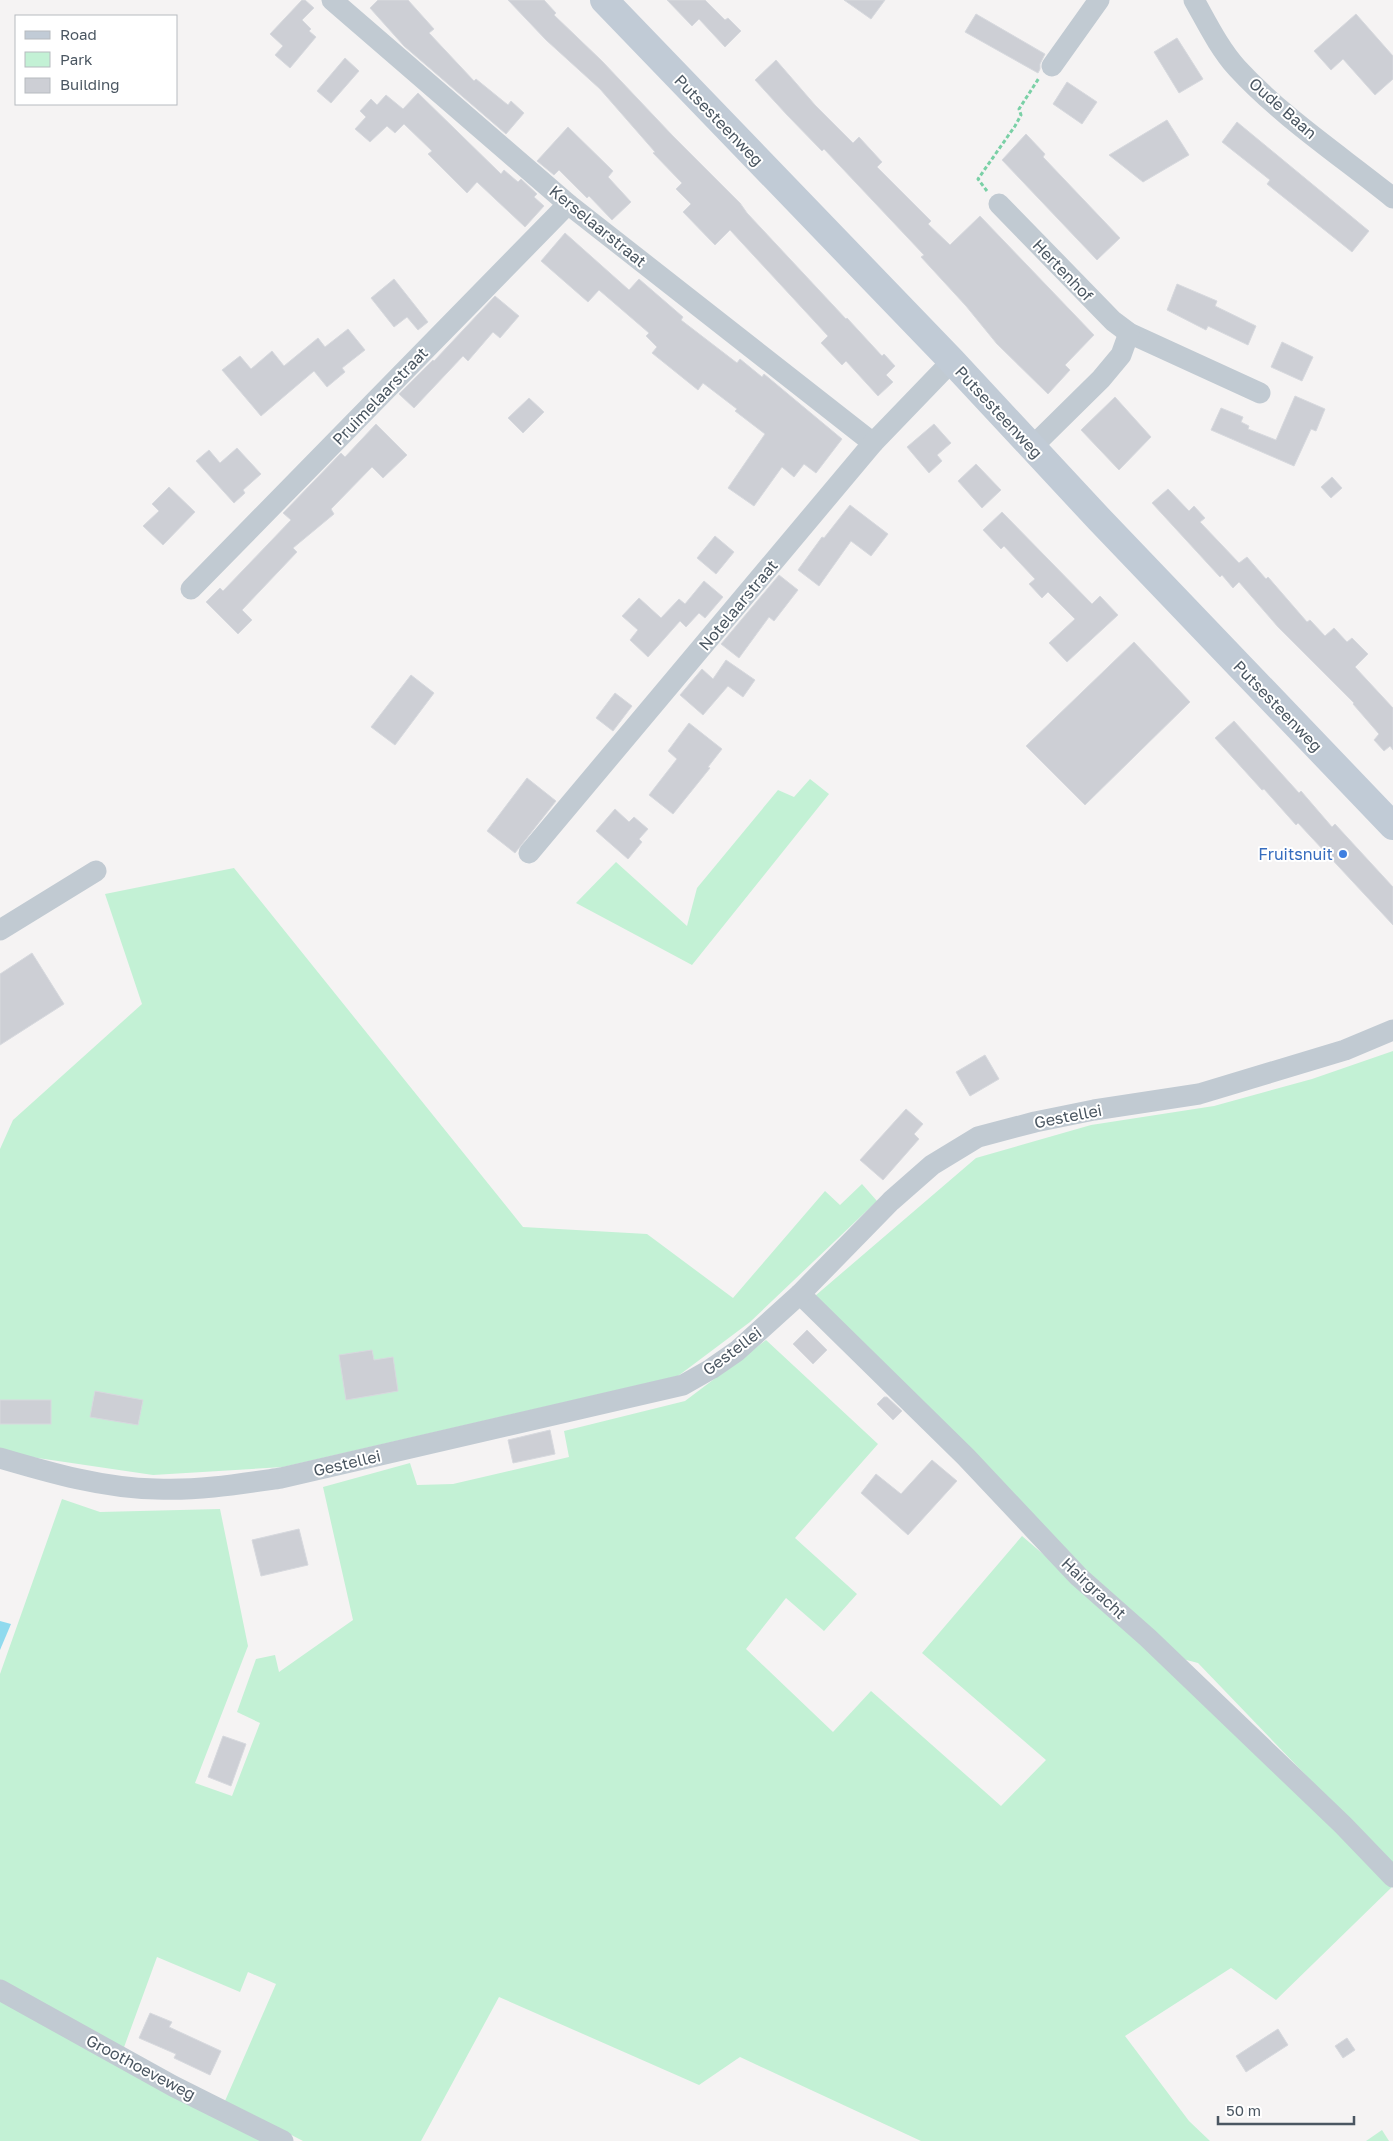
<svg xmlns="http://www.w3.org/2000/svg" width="1393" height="2141" viewBox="0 0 1393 2141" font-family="'Golos Text',sans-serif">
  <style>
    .green { fill: #c3f1d5 }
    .water { fill: #90daee }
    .building { fill: #cdcfd5; stroke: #d7d9de }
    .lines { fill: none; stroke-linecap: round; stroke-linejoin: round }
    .path { stroke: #7ad0a6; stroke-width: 3; stroke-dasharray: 4 2.5; stroke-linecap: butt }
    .street { stroke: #c1cad2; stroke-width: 21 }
    .secondary { stroke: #c1cbd6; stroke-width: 28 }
    .shop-dot { fill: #3f7fe0; stroke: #fff; stroke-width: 2 }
    .labels { text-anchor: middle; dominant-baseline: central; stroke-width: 4; stroke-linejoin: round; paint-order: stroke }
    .street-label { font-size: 16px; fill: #4a5661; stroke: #fff }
    .shop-label { font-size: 16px; fill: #366cbe; stroke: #fff; text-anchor: end }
  </style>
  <rect width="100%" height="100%" fill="#f5f3f3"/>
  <g class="green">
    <polygon points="810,779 829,794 692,965 576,903 616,862 687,926 697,888 778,790 794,797"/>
    <polygon points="234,868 523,1227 647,1234 733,1298 825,1191 840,1205 862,1184 877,1201 750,1322 678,1376 283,1467 153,1475 24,1456 0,1449 0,1149 13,1120 142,1004 105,894"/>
    <polygon points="1393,1051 1393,1866 1198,1663 1156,1652 1392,1887 1276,2000 1231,1968 1125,2036 1189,2121 1210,2141 921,2141 740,2057 699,2085 499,1997 421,2141 303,2141 225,2101 276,1984 248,1972 240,1992 157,1957 123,2050 0,1982 0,1674 62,1499 100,1512 220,1509 248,1646 195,1783 232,1796 260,1723 237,1712 256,1659 275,1655 279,1672 353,1620 323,1487 410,1463 417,1485 453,1484 569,1457 564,1431 685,1401 766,1340 878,1444 795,1538 857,1594 824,1631 786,1598 746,1649 833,1732 871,1691 1001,1806 1046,1760 922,1653 1022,1536 1150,1646 815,1296 976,1158 1091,1125 1214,1106 1312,1079"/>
    <polygon points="0,1998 266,2141 0,2141"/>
    <polygon points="1382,2130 1389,2141 1366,2141"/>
  </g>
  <polygon class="water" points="0,1621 11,1624 0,1650"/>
  <g class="building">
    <polygon points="302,0 305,0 314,8 302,20 311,29 309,31 316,37 290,68 275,55 283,46 270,34"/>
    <polygon points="378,0 408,0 434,29 429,33 474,81 476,79 508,105 511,101 524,113 506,134 404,46 370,8"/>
    <polygon points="508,0 544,0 556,13 554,15 602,61 672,135 740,203 747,213 846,319 847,318 882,356 884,354 895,366 886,375 893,382 878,396 846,361 842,365 821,343 828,336 730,230 715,245 683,212 691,204 676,189 682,183 653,153 655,152 600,89 546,40"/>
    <polygon points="667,0 705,0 725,20 728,18 741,31 725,47 699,19 692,26"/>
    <polygon points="844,0 885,0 871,19"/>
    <polygon points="976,14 1045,54 1040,64 1040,69 1038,73 965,32"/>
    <polygon points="1356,14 1393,56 1393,79 1375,95 1343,59 1331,70 1314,51"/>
    <polygon points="1177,38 1203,79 1179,93 1154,52"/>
    <polygon points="345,58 359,71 331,103 317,91"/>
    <polygon points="776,60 815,105 853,143 859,137 882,162 877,167 931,221 928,224 950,245 980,216 1094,335 1065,365 1070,370 1048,394 997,344 966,306 921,257 924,255 824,149 822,151 787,115 755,80"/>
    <polygon points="1067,82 1097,102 1082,124 1053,104"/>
    <polygon points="418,93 501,174 504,170 518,182 521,179 537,194 534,197 544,206 525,227 477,182 467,193 428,154 432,151 404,124 395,133 387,126 370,142 355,129 366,117 360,111 371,99 377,105 386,95 403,109"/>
    <polygon points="1167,120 1189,155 1143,182 1109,155"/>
    <polygon points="1237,122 1369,231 1352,252 1267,184 1270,180 1222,142"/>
    <polygon points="568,127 613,171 608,177 631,202 612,220 589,196 587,198 559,170 554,175 537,161"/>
    <polygon points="1026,134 1045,154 1043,157 1120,238 1097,260 1002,160"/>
    <polygon points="565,233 629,290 639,279 683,317 681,320 737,363 740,359 762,377 764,374 842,439 816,473 804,464 794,477 782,467 754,506 728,488 765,434 735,411 737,409 703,383 698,390 652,353 657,347 646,336 649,333 599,290 588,302 541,261"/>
    <polygon points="394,279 428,322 418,330 407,317 394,327 371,298"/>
    <polygon points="1177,284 1217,301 1215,306 1256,326 1248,345 1208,326 1206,330 1167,310"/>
    <polygon points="495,296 519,316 500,338 493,332 468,361 463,356 414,408 399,394 433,360 434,361"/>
    <polygon points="348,329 365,350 342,368 345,372 327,387 314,371 261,416 222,370 240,356 251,369 272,351 284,366 318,338 325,347"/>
    <polygon points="1282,342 1313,357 1302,381 1271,367"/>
    <polygon points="1295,396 1325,409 1316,431 1311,429 1294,466 1211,430 1221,408 1243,417 1241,422 1249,426 1248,429 1276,440"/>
    <polygon points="1115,397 1151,437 1119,470 1081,430"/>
    <polygon points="529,398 544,412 523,433 508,418"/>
    <polygon points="376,424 407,455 383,478 372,467 331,509 334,514 293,548 297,552 242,610 252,620 238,634 206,602 220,588 223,591 291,520 283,513 341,453 345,457"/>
    <polygon points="934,424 951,443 937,455 942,461 929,473 907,447"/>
    <polygon points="237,448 261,474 243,490 245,493 234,503 196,461 209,450 220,463"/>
    <polygon points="976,464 1001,490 982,508 958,481"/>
    <polygon points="1332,477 1342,488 1331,498 1321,487"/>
    <polygon points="169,487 195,512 163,545 143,526 159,511 152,504"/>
    <polygon points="1168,489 1189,511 1194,506 1205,518 1200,522 1239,563 1247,557 1266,579 1268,577 1307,622 1310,620 1325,636 1334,628 1347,642 1352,638 1368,654 1355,667 1393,708 1393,750 1390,746 1384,751 1374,740 1379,734 1353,704 1354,703 1278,627 1239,582 1233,588 1222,575 1220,577 1152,503"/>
    <polygon points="850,505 888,534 871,556 851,541 819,586 798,570 822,537 824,538"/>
    <polygon points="1002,512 1092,604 1100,596 1118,615 1067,662 1049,643 1075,619 1048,592 1042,598 1029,584 1035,579 1004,546 1001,549 983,530"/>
    <polygon points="715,536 734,552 716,574 697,558"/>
    <polygon points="779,575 798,590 774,621 769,617 739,658 721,644"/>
    <polygon points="704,581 723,597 705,618 699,613 686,627 680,621 648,657 630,640 638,630 622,616 639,598 661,618 679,599 685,604"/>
    <polygon points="1134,642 1190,702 1085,805 1026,746"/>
    <polygon points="726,660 755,680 743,697 728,686 703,715 680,695 702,669 713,679"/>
    <polygon points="411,675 434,693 395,745 371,727"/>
    <polygon points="615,693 632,706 613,731 596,718"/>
    <polygon points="1234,721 1299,793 1301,791 1332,827 1335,824 1393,887 1393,925 1298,823 1296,825 1264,789 1262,790 1215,738"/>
    <polygon points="689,723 722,749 708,767 710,768 673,814 649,795 677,759 668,751"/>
    <polygon points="527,778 556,801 515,853 487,831"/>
    <polygon points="615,809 629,822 634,817 648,829 639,839 642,842 628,859 596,831"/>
    <polygon points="32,953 64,1004 0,1045 0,974"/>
    <polygon points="985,1055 999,1079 970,1096 956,1072"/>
    <polygon points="906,1109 923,1124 914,1134 919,1139 883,1180 860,1160"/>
    <polygon points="807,1330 827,1350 813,1364 793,1344"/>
    <polygon points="372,1350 374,1360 393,1357 398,1391 346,1400 339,1355"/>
    <polygon points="95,1391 143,1400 138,1425 90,1417"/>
    <polygon points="884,1397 887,1397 902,1411 893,1420 877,1404"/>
    <rect x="0" y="1400" width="51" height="24"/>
    <polygon points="550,1430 555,1454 513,1463 508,1440"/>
    <polygon points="932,1460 957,1481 908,1535 861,1493 876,1474 901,1494"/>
    <polygon points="299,1529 308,1565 261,1576 252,1540"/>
    <polygon points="223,1736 246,1744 231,1786 208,1777"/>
    <polygon points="150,2013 172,2022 169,2027 221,2051 210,2075 174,2058 176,2054 139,2038"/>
    <polygon points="1278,2029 1288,2045 1246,2072 1236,2056"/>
    <polygon points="1347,2038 1355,2050 1343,2058 1335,2046"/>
  </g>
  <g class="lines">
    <polyline class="path" points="987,191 978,179 1015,126 1021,115 1019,109 1039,78"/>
    <g class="street">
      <polyline points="332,0 568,204 873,443"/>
      <path d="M1194,0C1207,23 1219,48 1237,68C1282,117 1341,156 1393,198"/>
      <polyline points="1052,66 1099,0"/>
      <polyline points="999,204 1113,321 1129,333 1260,393"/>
      <polyline points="1032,447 1101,379 1121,355 1129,333"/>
      <polyline points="191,589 568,204"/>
      <polyline points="529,853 873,443 952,361"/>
      <polyline points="0,930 96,871"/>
      <polyline points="800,1294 966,1457 1079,1577 1148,1638 1343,1825 1393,1877"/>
      <path d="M0,1458C51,1473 103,1488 156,1489C198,1491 240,1484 281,1478L683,1385L711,1369L737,1351L800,1294L891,1201L932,1165L978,1137L1035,1122L1094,1110L1199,1094L1345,1050L1393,1030"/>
      <polyline points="0,1990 173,2086 283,2141"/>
    </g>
    <polyline class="secondary" points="604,0 952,361 1099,519 1393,826"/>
  </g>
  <circle class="shop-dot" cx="1343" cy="854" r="5"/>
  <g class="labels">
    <g class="street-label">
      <text transform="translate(1283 108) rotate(41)">Oude Baan</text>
      <text transform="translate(719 120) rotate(46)">Putsesteenweg</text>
      <text transform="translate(598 226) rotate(39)">Kerselaarstraat</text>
      <text transform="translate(1063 270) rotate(46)">Hertenhof</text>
      <text transform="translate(380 396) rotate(-46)">Pruimelaarstraat</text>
      <text transform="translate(999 412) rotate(47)">Putsesteenweg</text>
      <text transform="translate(738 605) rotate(-50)">Notelaarstraat</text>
      <text transform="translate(1278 706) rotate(46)">Putsesteenweg</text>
      <text transform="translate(1068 1116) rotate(-11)">Gestellei</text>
      <text transform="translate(732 1351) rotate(-37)">Gestellei</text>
      <text transform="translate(347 1463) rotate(-13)">Gestellei</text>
      <text transform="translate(1094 1588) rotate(43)">Hairgracht</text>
      <text transform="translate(141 2067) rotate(28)">Groothoeveweg</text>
    </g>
    <g class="shop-label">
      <text x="1333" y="854">Fruitsnuit</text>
    </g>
  </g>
  <rect x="15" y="15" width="162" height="90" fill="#ffffff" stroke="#b7bbc0"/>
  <rect x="25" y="31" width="25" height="8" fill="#c1cbd6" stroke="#b7bbc0"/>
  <text x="60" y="40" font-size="15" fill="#4a5661">Road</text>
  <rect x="25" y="52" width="25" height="15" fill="#c3f1d5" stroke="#b7bbc0"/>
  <text x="60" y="65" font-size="15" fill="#4a5661">Park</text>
  <rect x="25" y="78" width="25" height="15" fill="#cdcfd5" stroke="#b7bbc0"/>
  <text x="60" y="90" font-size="15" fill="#4a5661">Building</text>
  <path d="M1218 2116v8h136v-8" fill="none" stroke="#4a5661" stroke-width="2.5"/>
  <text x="1226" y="2116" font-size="15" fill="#4a5661" stroke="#ffffff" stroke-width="4" paint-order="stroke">50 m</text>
</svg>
